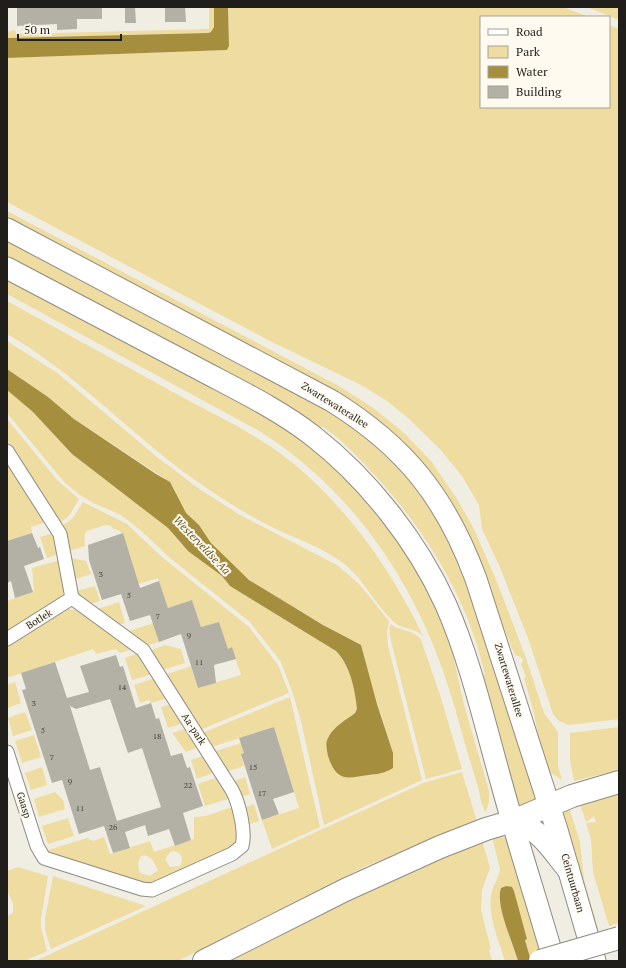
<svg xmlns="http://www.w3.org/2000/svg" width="626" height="968" viewBox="0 0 626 968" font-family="'PT Serif',serif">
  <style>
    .green { fill: #efdca1; fill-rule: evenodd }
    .water { fill: #a68e3f }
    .building { fill: #b3b0a6; fill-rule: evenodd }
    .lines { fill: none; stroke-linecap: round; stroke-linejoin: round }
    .minor-casing { stroke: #8e8b82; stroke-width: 15 }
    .primary-casing { stroke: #8e8b82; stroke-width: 23 }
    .motorway-casing { stroke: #8e8b82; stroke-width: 24 }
    .minor { stroke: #fff; stroke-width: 13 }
    .primary { stroke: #fff; stroke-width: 21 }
    .motorway { stroke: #fff; stroke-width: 22 }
    .motorway-bridge-casing { stroke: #8e8b82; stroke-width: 24; stroke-linecap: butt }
    .motorway-bridge { stroke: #fff; stroke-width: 22 }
    .labels { text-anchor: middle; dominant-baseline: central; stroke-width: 4; stroke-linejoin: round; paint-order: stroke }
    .number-label { font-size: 8px; fill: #44423d }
    .street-label { font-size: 10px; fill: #1f1e1a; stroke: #fefaf0 }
    .water-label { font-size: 11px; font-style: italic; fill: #67561b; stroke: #fefaf0 }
  </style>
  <rect width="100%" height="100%" fill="#f0ede3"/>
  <g class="green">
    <polygon points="209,7 214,7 214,27 211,32 208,33 7,38 7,32 15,30 16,34 209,29"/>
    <polygon points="228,7 563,7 589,17 481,17 481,107 609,107 609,25 619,29 619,719 569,725 559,721 553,714 528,638 499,565 482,529 479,505 462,476 440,449 408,418 387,401 361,385 272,342 7,202 7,58 227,50 229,46"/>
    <polygon points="587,7 619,7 619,20"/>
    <polygon points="7,211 337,385 372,407 402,431 431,461 457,499 474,529 497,582 526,658 544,713 558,732 558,766 562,780 551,773 542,759 534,713 524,678 526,677 521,664 523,660 521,657 515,655 493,603 421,465 7,221"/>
    <path d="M7,237L328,407C447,479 472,578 508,703C515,725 522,747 528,769C531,780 536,791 537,801L521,810L516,808L468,645L450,599L431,563L411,531L373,483L340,451L286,409L7,261ZM322,426C340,438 355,454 369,469C423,526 468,597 485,675H481C450,572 403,498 320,429Z"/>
    <path d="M7,277L279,422L322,454L373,505L423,578L450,641L463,701L489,791V802L486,812C481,807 480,794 478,787C470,761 462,734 455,708C423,596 361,496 261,432L7,294Z"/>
    <path d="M7,301C65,333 124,365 182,397C220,417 260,436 294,464C349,510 392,571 423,636C415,627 402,630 394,622C374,604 365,580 343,563C323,548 300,540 278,530C249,516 222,499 195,480C130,434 77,374 7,334Z"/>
    <path d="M7,341L56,372L157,457L198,488L240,515L337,565L359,584L389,621L387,632L388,646L422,780L324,825L301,721L293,694L281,662L250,622L170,558L139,529L121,515L93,503L80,495L65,483L7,413V390L33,412L72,454L168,528L182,545L222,576L230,586L336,651C349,664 358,693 357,711L334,729L327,740V751L332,764L340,775L346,777L373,775L393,766V753L364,661L362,647L261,589L233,566L211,543L199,525L186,513L180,505L173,487L164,478L74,419L48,397L7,369Z"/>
    <polygon points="7,419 57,480 79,499 69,516 60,523 7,440"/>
    <polygon points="7,460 47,522 31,527 32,533 7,541"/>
    <path d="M83,502L127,524L162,557L249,627L278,665L289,693L200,730L165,675L191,666L198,688L241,675L232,648L227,649L219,622L201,627L192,600L168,608L158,578L138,584L123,534L118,530L113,529L111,526C106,524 104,525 99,527C85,533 84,527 85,546L69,551L62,526L73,518Z"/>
    <polygon points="54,533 59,554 47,558 40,537"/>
    <polygon points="70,558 86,561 91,574 73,580"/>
    <polygon points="60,560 64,589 62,597 7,634 7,601 34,591 32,568"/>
    <polygon points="95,586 100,601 88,605 76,591"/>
    <polygon points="119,602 125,623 117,625 95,610"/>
    <polygon points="66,609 78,610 134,649 120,653 116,649 96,654 93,649 7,678 7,645"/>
    <polygon points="157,622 155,630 159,642 145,646 126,632"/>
    <path d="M391,624C400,632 414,629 421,640L441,698L462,769L426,779L391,641L389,628Z"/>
    <polygon points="165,645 181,649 185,663 162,670 149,651"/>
    <polygon points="139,653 152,674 132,680 125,658"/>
    <polygon points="155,678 168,698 151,703 149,700 140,703 134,685"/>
    <polygon points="15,682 21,703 7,708 7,685"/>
    <polygon points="290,697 320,827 272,849 262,820 299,808 274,727 211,747 202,733"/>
    <polygon points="171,704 184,723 168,728 161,707"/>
    <polygon points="25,712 32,730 13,736 8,718"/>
    <polygon points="619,727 619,770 574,781 570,760 570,733"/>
    <polygon points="187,728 199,747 186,752 172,733"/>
    <polygon points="34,735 41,757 22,763 15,741"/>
    <polygon points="241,743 244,753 241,754 244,766 226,772 213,752"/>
    <polygon points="204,756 215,772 197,779 191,760"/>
    <polygon points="42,767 47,785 31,790 25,773"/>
    <polygon points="462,772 477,822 366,866 178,961 35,961 423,783"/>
    <polygon points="218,777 231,798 205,806 198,784"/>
    <polygon points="245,777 250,794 241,797 232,782"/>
    <polygon points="55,792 63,800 65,809 39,817 34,799"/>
    <polygon points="619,793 619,923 609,926 593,872 591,839 586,823 596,822 594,816 586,822 580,804"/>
    <polygon points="254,804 259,821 247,825 243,808"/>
    <path d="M233,807C236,821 242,835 233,848L150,886L56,858L45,851L87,838L93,841L104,837L110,854L150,841L154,852L194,839V817L206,816ZM174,851C182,853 184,858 180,866L170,867L165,859L170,852ZM145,855L152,859L158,870L150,876L140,873C138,866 137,862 141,856Z"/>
    <polygon points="569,807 580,842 584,879 598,929 593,931 558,811"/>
    <polygon points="68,818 74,836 48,844 42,826"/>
    <path d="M492,837L507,838L543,961H531L525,940L527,939L514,891L506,886L501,888C495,906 513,942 518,961H505C499,941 488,917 491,896C492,886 499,879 500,869Z"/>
    <polygon points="482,840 490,868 482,890 481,910 491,949 489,950 492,961 224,961 347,899"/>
    <polygon points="18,867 48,876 41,919 41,927 47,951 25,961 7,961 7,916 13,913 13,904 7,890 8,880 7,871"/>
    <polygon points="53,876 146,906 51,949 45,931 45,919"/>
  </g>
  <g class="water">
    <polygon points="214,7 228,7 229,46 227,50 7,58 7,38 208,33 211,32 214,27"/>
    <path d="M7,369L48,397L74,419L156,474L170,482L186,513L199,525L211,543L249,580L323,625L361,645L377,704L393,753V768C385,773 378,774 369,775C347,778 337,783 328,756C327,750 325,743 328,738C333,727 346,720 355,713L357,709C355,689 350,665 336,651L230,586L222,576L188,551L168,528L72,454L33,412L7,390Z"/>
    <path d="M506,886L512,887L514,891L527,939L525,940L531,961H518C513,942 495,906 501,888Z"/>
  </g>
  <g class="building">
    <polygon points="17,7 102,7 102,19 77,19 77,29 57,30 57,24 17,26"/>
    <polygon points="125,7 135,7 136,23 125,23"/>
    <polygon points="165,7 185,7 186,22 165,22"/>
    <polygon points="32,533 38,548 40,547 44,559 24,566 33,592 15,598 11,581 7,583 7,541"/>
    <polygon points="123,533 140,588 159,581 168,608 192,600 201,627 219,622 228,649 232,647 236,659 214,665 216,683 198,688 181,634 159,642 150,615 130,621 121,594 102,600 89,560 88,545"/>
    <path d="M116,655L120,667L123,666L136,708L151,703L156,719L159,718L171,756L182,753L187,768L190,767L203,806L183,813L191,840L175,846L169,829L148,836L145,825L125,832L130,848L113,853L104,826L79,834L62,780L52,783L22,690L26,689L21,673L55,662L67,698L89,692L80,666ZM110,699L128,753L142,748L161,807L117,821L100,767L90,770L70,706L76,709Z"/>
    <polygon points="274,727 294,792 273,799 279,814 262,820 241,754 244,753 239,738"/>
  </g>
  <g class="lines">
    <defs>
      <g id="minor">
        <path d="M7,451L60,534L72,598L143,650L232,790C239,803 246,832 242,846L232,854L152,890L142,889L44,858L37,846L7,752"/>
        <polyline points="7,639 72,598"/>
      </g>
      <g id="primary">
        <path d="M7,229L332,401C406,447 446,498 476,579L557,830L595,961"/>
        <path d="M7,268C70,301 132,334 195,367C234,388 277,408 313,436C368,479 417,541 446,605C471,662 485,725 502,785C518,844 537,902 554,961"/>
      </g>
      <g id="motorway">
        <path d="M513,821C541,829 550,847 568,869"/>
        <polyline points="204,961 345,890 440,847 486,829 513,821 572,796 619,782"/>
      </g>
    </defs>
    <use href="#minor" class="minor-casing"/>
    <use href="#primary" class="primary-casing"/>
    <use href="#motorway" class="motorway-casing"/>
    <use href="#minor" class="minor"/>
    <use href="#primary" class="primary"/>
    <use href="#motorway" class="motorway"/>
    <defs>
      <polyline id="motorway-bridge" points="540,961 619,938"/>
    </defs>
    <use href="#motorway-bridge" class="motorway-bridge-casing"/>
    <use href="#motorway-bridge" class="motorway-bridge"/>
  </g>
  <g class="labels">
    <g class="number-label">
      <text x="101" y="574">3</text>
      <text x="129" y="595">5</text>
      <text x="158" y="616">7</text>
      <text x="189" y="635">9</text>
      <text x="199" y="662">11</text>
      <text x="122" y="687">14</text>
      <text x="34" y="703">3</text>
      <text x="43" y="730">5</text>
      <text x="157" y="736">18</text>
      <text x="52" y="757">7</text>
      <text x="253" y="767">15</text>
      <text x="70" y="781">9</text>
      <text x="188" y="785">22</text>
      <text x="262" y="793">17</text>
      <text x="80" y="808">11</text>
      <text x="113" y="827">26</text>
    </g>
    <g class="street-label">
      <text transform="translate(335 405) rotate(32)">Zwartewaterallee</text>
      <text transform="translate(39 619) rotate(-32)">Botlek</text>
      <text transform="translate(509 680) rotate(73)">Zwartewaterallee</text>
      <text transform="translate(194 729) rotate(57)">Aa-park</text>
      <text transform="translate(24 805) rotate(72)">Gaasp</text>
      <text transform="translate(573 883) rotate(74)">Ceintuurbaan</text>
    </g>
    <g class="water-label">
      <text transform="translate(202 545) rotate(46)">Westerveldse Aa</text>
    </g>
  </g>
  <rect width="626" height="968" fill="none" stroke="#1f1e1a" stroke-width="16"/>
  <rect x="480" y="16" width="130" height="92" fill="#fefaf0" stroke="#a5a29a"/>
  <rect x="488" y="29" width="20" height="6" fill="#ffffff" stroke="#a5a29a"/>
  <text x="516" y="36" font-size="12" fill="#1f1e1a">Road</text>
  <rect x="488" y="46" width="20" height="12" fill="#efdca1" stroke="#a5a29a"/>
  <text x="516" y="56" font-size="12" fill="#1f1e1a">Park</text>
  <rect x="488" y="66" width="20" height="12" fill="#a68e3f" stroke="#a5a29a"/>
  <text x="516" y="76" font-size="12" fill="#1f1e1a">Water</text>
  <rect x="488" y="86" width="20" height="12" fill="#b3b0a6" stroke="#a5a29a"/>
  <text x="516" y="96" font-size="12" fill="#1f1e1a">Building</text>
  <path d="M18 34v6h103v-6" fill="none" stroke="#1f1e1a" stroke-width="2"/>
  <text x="24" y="34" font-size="12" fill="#1f1e1a" stroke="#fefaf0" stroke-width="3" paint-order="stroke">50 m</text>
</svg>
